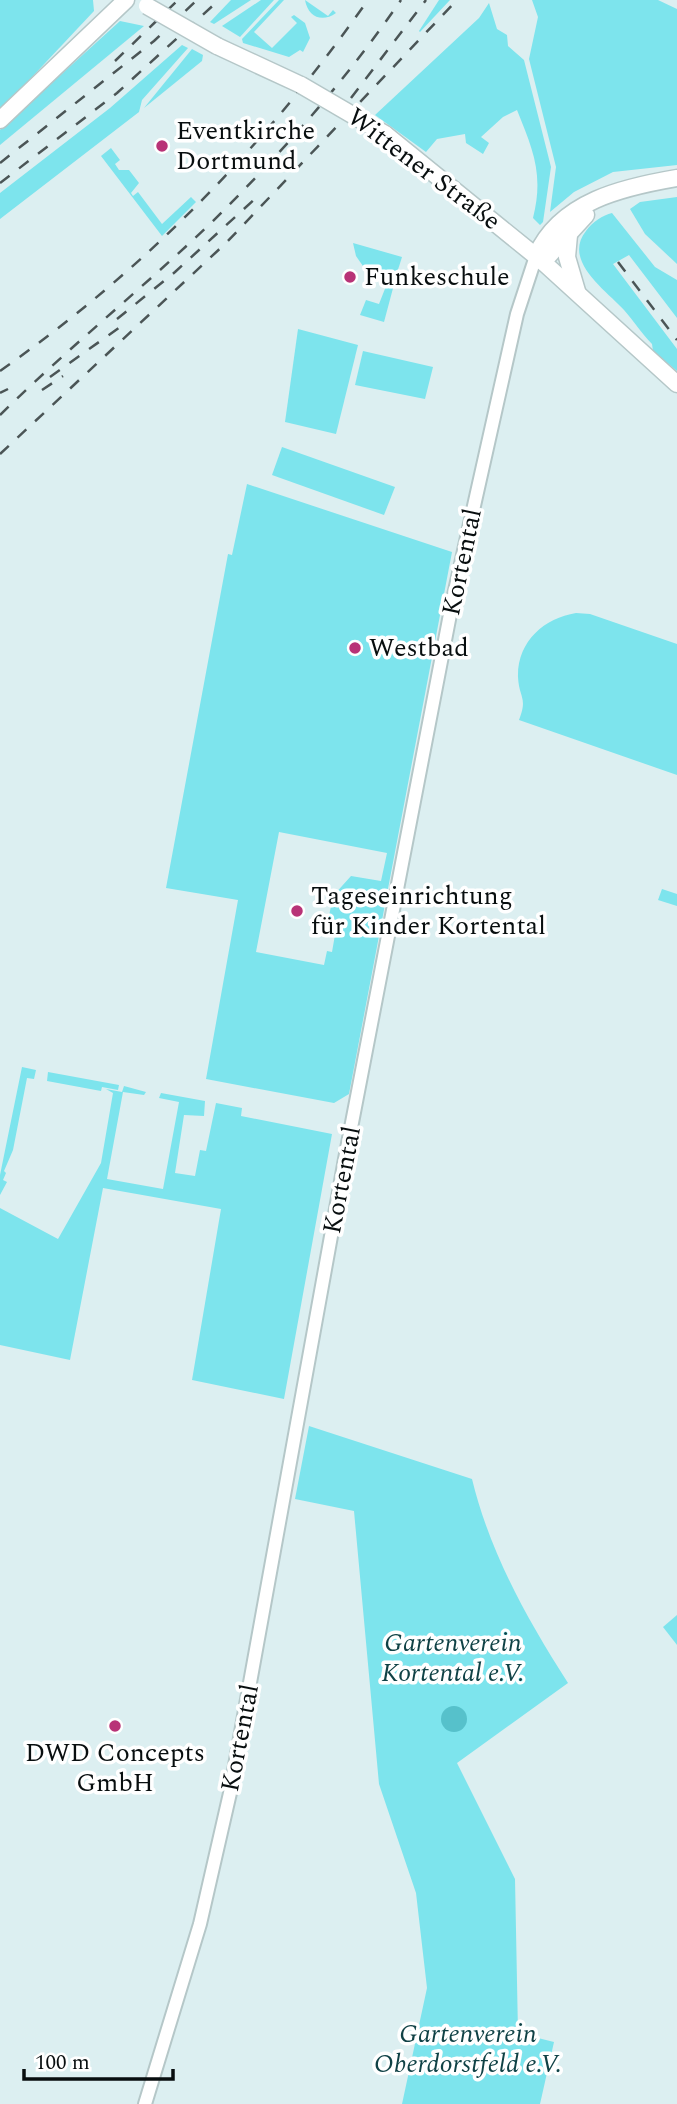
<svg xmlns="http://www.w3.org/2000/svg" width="677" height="2104" viewBox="0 0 677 2104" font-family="Spectral,serif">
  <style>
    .green { fill: #7de4ed; fill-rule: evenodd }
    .water { fill: #56c1cb }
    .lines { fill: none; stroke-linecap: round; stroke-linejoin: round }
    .minor-casing { stroke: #b5c7c8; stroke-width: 16 }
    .major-casing { stroke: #b5c7c8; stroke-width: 19 }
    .minor { stroke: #fff; stroke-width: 12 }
    .major { stroke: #fff; stroke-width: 16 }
    .rail { stroke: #4b5556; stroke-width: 2.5; stroke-dasharray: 12 12; stroke-linecap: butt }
    .major-bridge-casing { stroke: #b5c7c8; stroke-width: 19; stroke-linecap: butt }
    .major-bridge { stroke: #fff; stroke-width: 16 }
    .poi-dot { fill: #b83377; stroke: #fff; stroke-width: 2.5 }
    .labels { text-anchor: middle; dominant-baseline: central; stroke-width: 7; stroke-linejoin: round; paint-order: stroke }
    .poi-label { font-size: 26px; fill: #080e0f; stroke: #fff; text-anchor: start }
    .street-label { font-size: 26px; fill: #080e0f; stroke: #fff }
    .park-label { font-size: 26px; font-style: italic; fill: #104246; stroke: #fff }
  </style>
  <rect width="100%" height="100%" fill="#dceff1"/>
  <g class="green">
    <polygon points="0,0 93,0 94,11 0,111"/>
    <polygon points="231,0 251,0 214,24 210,22"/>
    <polygon points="261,0 274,0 240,37 222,26"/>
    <polygon points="279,0 284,0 254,32 272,48 297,23 291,17 294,15 305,23 310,38 303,52 300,50 289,57 243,43 242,39"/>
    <path d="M305,0L328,16L333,10L336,13C322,23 308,17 305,0Z"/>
    <polygon points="439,0 450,0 420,32 419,31"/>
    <polygon points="532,0 658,0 677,9 677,165 613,172 574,192 550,212 556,167 529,59 538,17"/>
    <path d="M489,3L497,29L507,35L508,46L524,60L551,167L543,222L540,225L533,218C544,174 533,150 517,110L503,117L481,137L489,143L483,154L466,143L465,134L437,139L426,152L375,115L479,18Z"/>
    <polygon points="120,21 144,26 0,145 0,130"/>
    <polygon points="182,45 188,48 142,100 139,112 0,219 0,193 110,108"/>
    <polygon points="192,49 203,55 202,61 144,108"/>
    <polygon points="111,148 120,160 115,164 119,170 129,170 139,183 131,193 133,196 138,192 162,224 191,197 196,202 162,236 101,156"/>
    <polygon points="677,197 677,264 645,234 630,209 640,202"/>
    <path d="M612,213L655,267L677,280V318L629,255L613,264L677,349V371L653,351L652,344C641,333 634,321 624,310C607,291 562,261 586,231C592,222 603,215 612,213Z"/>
    <polygon points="353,243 402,257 396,276 365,269 356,256"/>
    <polygon points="390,276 396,277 384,322 360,315 366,300 379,304"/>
    <polygon points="298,329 358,345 336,434 285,422"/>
    <polygon points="363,351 433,367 425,399 355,385"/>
    <polygon points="282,447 395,487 384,515 272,475"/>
    <path d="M247,484L452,552L349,1094L334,1103L206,1079L238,900L166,888L228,554L232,555ZM279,832L387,853L381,881L351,876L333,896L327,926L336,929L332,952L327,951L324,965L256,952Z"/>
    <path d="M576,613L590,614L677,644V775L519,720C528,697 519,698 518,677C517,642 544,618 576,613Z"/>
    <polygon points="662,889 677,894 677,906 658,900"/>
    <polygon points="22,1067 36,1070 34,1079 27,1078 13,1150 4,1171 6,1173 3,1180 7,1182 0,1195 0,1175"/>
    <polygon points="48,1072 119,1085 118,1090 102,1087 101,1091 47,1081"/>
    <polygon points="124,1086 146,1092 144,1095 123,1092 107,1179 163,1189 179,1102 159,1098 161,1093 205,1101 204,1116 184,1115 175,1173 195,1176 200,1150 206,1151 216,1103 242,1108 241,1116 332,1134 284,1399 192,1380 221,1209 103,1188 70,1360 0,1345 0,1208 58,1239 101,1163 113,1093 106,1089 122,1092"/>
    <path d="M309,1426L472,1479C490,1553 527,1619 568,1683L457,1763L515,1879L518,2033L554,2042L540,2104H402L427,1988L416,1893L379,1784L354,1511L295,1499Z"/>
    <polygon points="677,1615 677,1645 663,1627"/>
  </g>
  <circle class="water" cx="454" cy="1719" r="13"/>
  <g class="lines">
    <defs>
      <polyline id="minor" points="145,2104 200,1924 230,1793 345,1159 452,604 517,314 536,256"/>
      <g id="major">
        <polyline points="217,46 301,85"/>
        <polyline points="0,120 126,0"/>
        <polyline points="385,134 543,262 677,384"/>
        <polyline points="569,235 567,257 577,291"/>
        <path d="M536,256C560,201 624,187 677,178"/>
        <polyline points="543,262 586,215"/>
      </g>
    </defs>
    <use href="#minor" class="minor-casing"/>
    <use href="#major" class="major-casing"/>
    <use href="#minor" class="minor"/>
    <use href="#major" class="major"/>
    <g class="rail">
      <polyline points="115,61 178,0"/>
      <polyline points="351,98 426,0"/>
      <polyline points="0,163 154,41 197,0"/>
      <polyline points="0,183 117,93 219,0"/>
      <polyline points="618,262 677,340"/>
      <polyline points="117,319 175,272 257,197"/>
      <path d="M0,371C148,267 264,147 368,0"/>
      <polyline points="50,377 127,322"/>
      <polyline points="42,390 63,376"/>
      <polyline points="0,393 8,389"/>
      <path d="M0,415C68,348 143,288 212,222C281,154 346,80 401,0"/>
      <polyline points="0,454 227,242 457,0"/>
    </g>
    <defs>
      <g id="major-bridge">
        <polyline points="147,6 217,46"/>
        <polyline points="301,85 385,134"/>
      </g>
    </defs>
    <use href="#major-bridge" class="major-bridge-casing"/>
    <use href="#major-bridge" class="major-bridge"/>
  </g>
  <g class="poi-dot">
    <circle cx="162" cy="146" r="7"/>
    <circle cx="350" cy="277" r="7"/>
    <circle cx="355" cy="648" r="7"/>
    <circle cx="297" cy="911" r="7"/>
    <circle cx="115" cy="1726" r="7"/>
  </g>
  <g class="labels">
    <g class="poi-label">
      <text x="176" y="131">Eventkirche<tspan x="176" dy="30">Dortmund</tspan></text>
      <text x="364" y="277">Funkeschule</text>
      <text x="369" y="648">Westbad</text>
      <text x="311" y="896">Tageseinrichtung<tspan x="311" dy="30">für Kinder Kortental</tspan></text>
      <text x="115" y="1753" text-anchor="middle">DWD Concepts<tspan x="115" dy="30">GmbH</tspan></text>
    </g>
    <g class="street-label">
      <text transform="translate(424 169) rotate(37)">Wittener Straße</text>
      <text transform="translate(462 562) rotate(-78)">Kortental</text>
      <text transform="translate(342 1180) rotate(-79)">Kortental</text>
      <text transform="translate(240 1738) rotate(-79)">Kortental</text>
    </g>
    <g class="park-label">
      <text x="453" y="1643">Gartenverein<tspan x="453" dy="30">Kortental e.V.</tspan></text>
      <text x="468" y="2034">Gartenverein<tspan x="468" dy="30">Oberdorstfeld e.V.</tspan></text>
    </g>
  </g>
  <path d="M24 2069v10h149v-10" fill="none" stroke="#080e0f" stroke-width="3.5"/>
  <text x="35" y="2069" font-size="21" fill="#080e0f" stroke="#ffffff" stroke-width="5" paint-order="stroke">100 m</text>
</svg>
